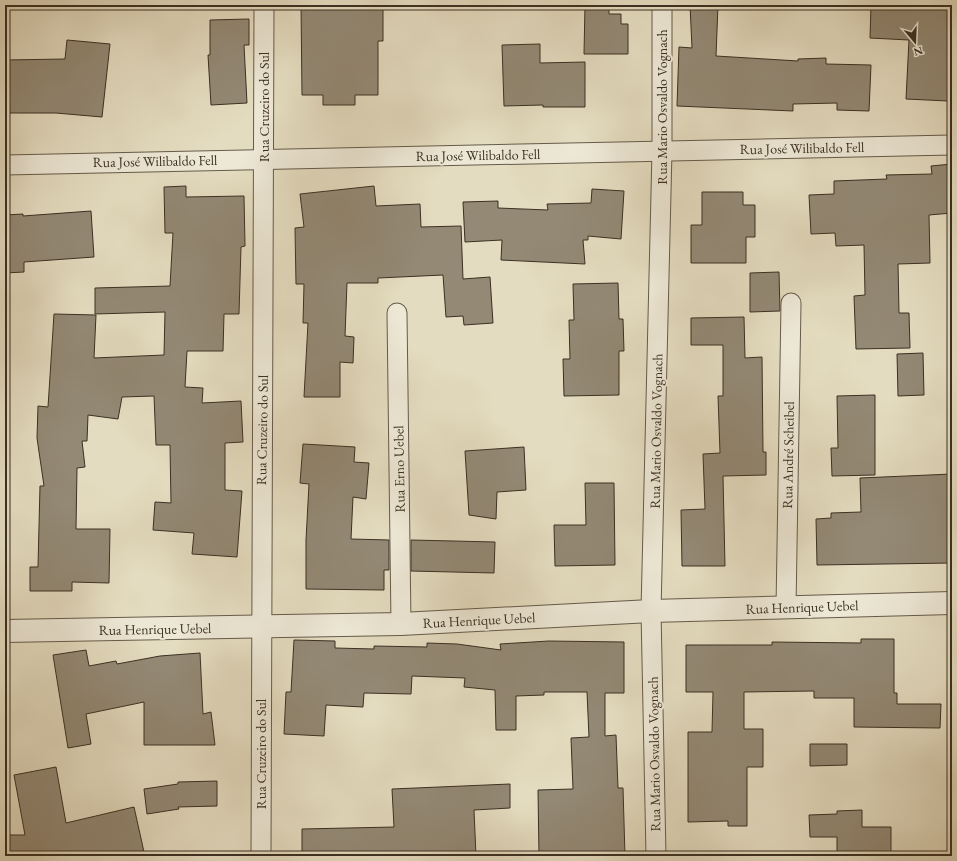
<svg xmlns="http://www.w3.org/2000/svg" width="957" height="861" viewBox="0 0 957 861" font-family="'EB Garamond',serif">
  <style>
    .building { fill: #938975; stroke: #3c3023 }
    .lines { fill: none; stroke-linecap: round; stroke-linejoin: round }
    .minor-casing { stroke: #665b4a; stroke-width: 21 }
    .tertiary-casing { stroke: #665b4a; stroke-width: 24 }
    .minor { stroke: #ede8d6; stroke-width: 19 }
    .tertiary { stroke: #ede8d6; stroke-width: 22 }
    .labels { text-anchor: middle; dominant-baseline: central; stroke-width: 4; stroke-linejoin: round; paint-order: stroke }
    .street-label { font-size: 14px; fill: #3c3023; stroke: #ede8d6 }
  </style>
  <rect width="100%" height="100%" fill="#e4dcc0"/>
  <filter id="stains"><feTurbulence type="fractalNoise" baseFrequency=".005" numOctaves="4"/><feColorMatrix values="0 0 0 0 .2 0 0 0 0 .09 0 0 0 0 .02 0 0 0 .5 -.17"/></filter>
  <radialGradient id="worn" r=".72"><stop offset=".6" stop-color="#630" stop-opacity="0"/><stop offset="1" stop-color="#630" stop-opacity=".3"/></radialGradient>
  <g class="building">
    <polygon points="301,5 383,5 383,41 378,41 378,95 355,95 355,105 323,105 323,95 302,95"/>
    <polygon points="585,5 609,5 609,14 621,14 621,24 628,24 628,54 584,54"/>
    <polygon points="690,5 718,5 716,56 798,61 798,59 826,58 826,64 871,65 869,111 837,110 837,103 793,104 793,111 677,106 679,47 692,48"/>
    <polygon points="871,5 952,6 948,101 906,99 909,40 870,38"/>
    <polygon points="249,19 249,45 244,45 247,103 211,105 208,55 210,55 210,20"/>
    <polygon points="67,40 110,44 102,117 56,113 10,113 9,107 5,107 5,60 65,59"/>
    <polygon points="540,44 540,63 585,62 585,107 543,107 543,105 504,106 502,45"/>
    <polygon points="952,164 952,213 929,215 930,263 898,264 899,313 909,313 910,348 856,349 854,296 865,295 864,245 836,246 835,233 811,234 809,195 834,194 834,181 887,179 886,175 932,174 931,166"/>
    <polygon points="186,186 186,197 244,196 245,246 241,247 239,314 224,314 223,351 187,351 185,387 203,388 202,403 241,401 243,442 225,443 225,490 242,491 237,557 192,554 194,533 153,530 155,502 171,503 170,445 156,445 154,396 122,397 118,419 88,415 87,441 82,441 85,467 77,468 76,529 110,529 109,583 72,582 72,591 30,591 30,567 38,567 40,486 44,486 37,438 38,406 48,407 54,314 96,315 94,358 164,355 165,312 95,314 95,288 170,286 173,233 165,233 164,187"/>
    <polygon points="374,186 376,206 420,204 421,227 461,226 463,279 490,277 493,323 464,325 463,316 446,317 443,275 378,278 378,283 347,283 345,336 354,337 353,363 340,362 340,397 304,397 308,323 303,323 304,284 296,284 295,228 304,227 300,194"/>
    <polygon points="592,189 624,191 621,239 588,236 588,240 583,240 585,264 501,260 502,240 465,242 463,202 498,201 498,208 548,210 547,204 591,203"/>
    <polygon points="702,192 743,192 743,205 755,205 755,237 746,237 746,263 691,263 691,225 702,225"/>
    <polygon points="91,211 94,257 24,262 24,272 5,273 5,215 23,214 23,216"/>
    <polygon points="779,272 780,311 750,312 750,273"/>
    <polygon points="618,283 619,319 623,319 624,351 619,351 619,395 564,396 563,359 570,359 569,320 574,320 573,284"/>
    <polygon points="744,317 745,358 762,357 763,452 766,452 766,475 723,476 725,566 682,566 681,510 705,509 703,454 720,453 718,396 723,396 723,345 691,345 691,318"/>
    <polygon points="923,353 924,395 898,396 897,354"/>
    <polygon points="875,395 875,475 832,476 831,448 838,448 837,396"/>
    <polygon points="303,444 355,447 354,462 369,463 366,499 353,497 351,539 389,540 389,570 384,570 384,590 306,589 306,540 309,484 300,483"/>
    <polygon points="524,447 526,490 497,492 496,519 469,515 465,451"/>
    <polygon points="952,474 952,563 817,565 816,519 831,518 831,513 861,512 860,478"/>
    <polygon points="585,483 614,483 615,565 555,566 554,525 586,525"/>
    <polygon points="411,540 495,542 494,573 411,571"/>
    <polygon points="861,639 894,639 894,693 897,693 897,704 941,704 940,728 854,727 854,698 814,698 814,691 744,692 744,729 763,729 763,767 747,767 747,826 728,826 728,821 688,822 688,732 712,732 713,692 686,692 686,645 772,645 772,642 861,643"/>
    <polygon points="294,640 335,641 335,648 374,649 374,646 427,647 427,643 457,644 501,650 500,644 549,641 624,642 624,693 605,693 605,736 616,735 618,788 623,788 625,856 539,856 538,790 573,789 571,738 589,737 587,692 544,692 544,695 516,696 516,730 496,730 495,690 464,687 465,678 412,676 411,694 364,693 363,707 326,705 324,736 284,734 286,692 291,692"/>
    <polygon points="86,650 89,666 116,661 117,664 160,656 200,653 203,714 211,712 215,745 144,745 144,702 86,714 91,744 68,748 53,655"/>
    <polygon points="810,744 847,744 847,765 810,766"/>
    <polygon points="56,767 66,823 134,807 144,852 126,856 5,856 5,835 25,835 14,775"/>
    <polygon points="217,781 217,806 178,807 179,809 147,814 144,789 178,784 178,782"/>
    <polygon points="510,784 510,808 474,810 476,856 302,856 302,829 394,827 392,789"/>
    <polygon points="862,810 862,827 891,827 891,853 873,853 873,856 837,856 837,837 810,837 809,815 837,814 837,811"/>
  </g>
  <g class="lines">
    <defs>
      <g id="minor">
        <polyline points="5,165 952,145"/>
        <polyline points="397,313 401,624"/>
        <polyline points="786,608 791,303"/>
        <path d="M261,856C260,572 265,289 264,5"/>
        <polyline points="656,856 651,611 662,151 662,5"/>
      </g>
      <polyline id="tertiary" points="5,631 401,624 651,611 952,603"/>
    </defs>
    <use href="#minor" class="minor-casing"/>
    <use href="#tertiary" class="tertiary-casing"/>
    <use href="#minor" class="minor"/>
    <use href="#tertiary" class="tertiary"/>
  </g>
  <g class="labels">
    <g class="street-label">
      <text transform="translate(264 107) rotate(-90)">Rua Cruzeiro do Sul</text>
      <text transform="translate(662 107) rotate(-90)">Rua Mario Osvaldo Vognach</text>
      <text transform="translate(802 148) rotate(-1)">Rua José Wilibaldo Fell</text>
      <text transform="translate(478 155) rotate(-1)">Rua José Wilibaldo Fell</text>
      <text transform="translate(155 161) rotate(-1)">Rua José Wilibaldo Fell</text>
      <text transform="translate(262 430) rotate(-89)">Rua Cruzeiro do Sul</text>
      <text transform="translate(656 431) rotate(-89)">Rua Mario Osvaldo Vognach</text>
      <text transform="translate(788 455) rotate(-89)">Rua André Scheibel</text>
      <text transform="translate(399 469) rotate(-91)">Rua Erno Uebel</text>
      <text transform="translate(802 607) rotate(-2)">Rua Henrique Uebel</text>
      <text transform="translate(479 620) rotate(-3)">Rua Henrique Uebel</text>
      <text transform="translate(155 629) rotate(-1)">Rua Henrique Uebel</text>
      <text transform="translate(261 754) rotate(-90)">Rua Cruzeiro do Sul</text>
      <text transform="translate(654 754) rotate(-91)">Rua Mario Osvaldo Vognach</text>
    </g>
  </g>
  <rect width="957" height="861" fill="none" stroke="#e4dcc0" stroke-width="20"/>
  <rect x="6" y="6" width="945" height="849" fill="none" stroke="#3c3023" stroke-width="2"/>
  <rect x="10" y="10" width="937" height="841" fill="none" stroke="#3c3023"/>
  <g transform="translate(915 42) rotate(161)" stroke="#ede8d6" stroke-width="3" paint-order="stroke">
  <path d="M0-3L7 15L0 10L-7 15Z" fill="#3c3023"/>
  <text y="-6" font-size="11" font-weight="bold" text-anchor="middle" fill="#3c3023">N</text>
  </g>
  <rect width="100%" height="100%" filter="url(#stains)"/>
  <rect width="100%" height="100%" fill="url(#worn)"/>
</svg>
